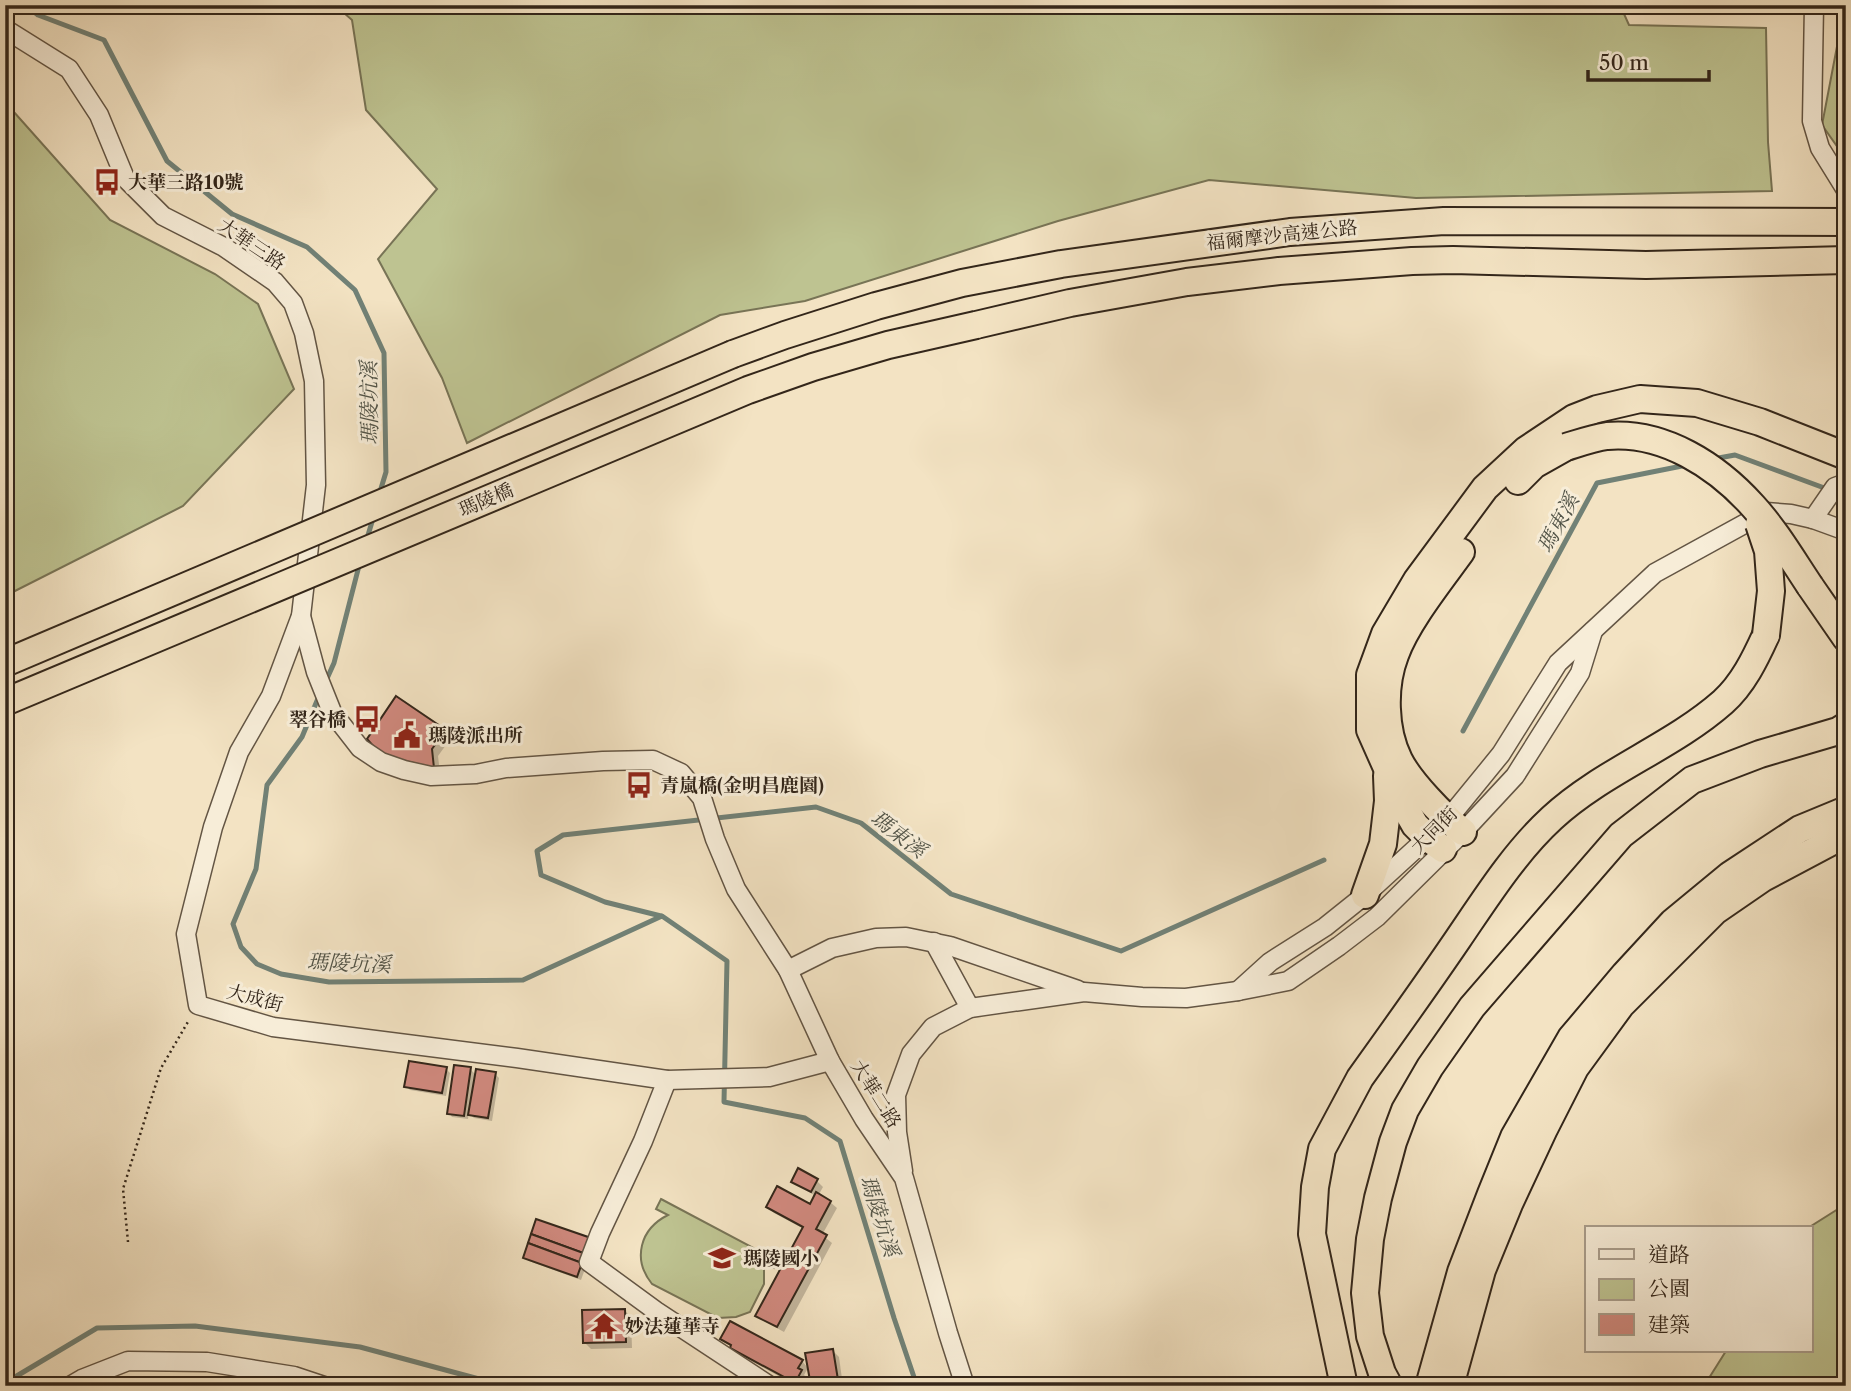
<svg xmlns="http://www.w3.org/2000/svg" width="1851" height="1391" viewBox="0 0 1851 1391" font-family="'Libre Caslon Text','Noto Serif TC',serif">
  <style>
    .green { fill: #bec391; stroke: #787456; stroke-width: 2 }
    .shadow { fill: #0003 }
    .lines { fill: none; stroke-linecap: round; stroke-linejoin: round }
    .stream { stroke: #718176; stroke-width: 5 }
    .building { fill: #d0897e; stroke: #33261a; stroke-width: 2 }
    .minor-casing { stroke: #635544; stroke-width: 21 }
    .highway-casing { stroke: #33261a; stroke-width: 30 }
    .path { stroke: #33261a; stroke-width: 2.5; stroke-dasharray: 2 3.5; stroke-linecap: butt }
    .minor { stroke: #f7edd8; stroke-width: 18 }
    .highway { stroke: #f3e3c3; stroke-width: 26 }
    .highway-bridge-casing { stroke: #33261a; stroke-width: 30; stroke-linecap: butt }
    .highway-bridge { stroke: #f3e3c3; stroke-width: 26 }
    .labels { text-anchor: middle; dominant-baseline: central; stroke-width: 6; stroke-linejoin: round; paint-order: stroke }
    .poi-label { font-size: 19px; font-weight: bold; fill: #33261a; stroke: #f7edd8; text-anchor: start }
    .street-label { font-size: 19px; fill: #33261a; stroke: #f7edd8 }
    .water-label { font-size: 21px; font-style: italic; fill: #525448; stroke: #f7edd8 }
  </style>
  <rect width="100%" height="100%" fill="#f3e3c3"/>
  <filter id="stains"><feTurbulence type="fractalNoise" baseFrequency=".00286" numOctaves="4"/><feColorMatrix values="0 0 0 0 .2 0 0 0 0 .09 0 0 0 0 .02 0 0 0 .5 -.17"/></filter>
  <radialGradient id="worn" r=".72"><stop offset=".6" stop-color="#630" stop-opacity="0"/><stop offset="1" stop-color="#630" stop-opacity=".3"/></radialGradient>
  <g class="green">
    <polygon points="335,5 1620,5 1629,25 1766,28 1768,142 1772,191 1416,198 1209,180 1058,221 805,301 720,315 467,443 442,378 378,259 437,189 366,110 352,20"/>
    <polygon points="1839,36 1846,36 1846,159 1822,125"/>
    <polygon points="5,102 110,220 215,274 258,304 294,389 183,506 5,596"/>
    <path d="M661,1199L778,1261L774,1268L764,1263V1284L750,1312L736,1317L718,1318L652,1284C632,1259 640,1229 668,1215L656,1209Z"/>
    <polygon points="1846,1204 1846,1386 1704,1386 1726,1351 1811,1351 1811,1228 1808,1228"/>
  </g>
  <g class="shadow">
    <polygon points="397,699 445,732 451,738 438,756 440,773 389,761"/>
    <polygon points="446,1069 450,1073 446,1096 410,1090 406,1086"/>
    <polygon points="470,1069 477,1076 495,1074 499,1078 492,1121 474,1118 469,1113 468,1119 452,1117 449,1113"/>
    <polygon points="793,1181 817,1181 823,1187 818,1196 830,1202 837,1208 822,1235 832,1243 784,1332 764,1321 757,1315 804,1229 774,1213 768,1207 811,1206 816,1196 800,1187"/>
    <polygon points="594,1244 581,1280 529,1261 525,1257"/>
    <polygon points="624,1310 631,1317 632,1348 591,1349 585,1343"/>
    <polygon points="722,1338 802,1361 808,1368 804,1375 807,1378 803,1386 797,1386 738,1354"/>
    <polygon points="832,1350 839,1357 843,1386 812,1386"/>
  </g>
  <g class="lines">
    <g class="stream">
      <polyline points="26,5 38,15 104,40 167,161 232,214 307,247 355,290 384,353 386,472 379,495"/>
      <polyline points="1713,459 1735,455 1846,496"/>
      <polyline points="366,542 374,515"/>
      <polyline points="325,683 334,663 360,562"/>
      <polyline points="319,696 302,737 267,785 256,869 233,924 241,947 257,964 281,974 329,982 523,980 662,916 727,961 724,1102 805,1118 840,1141 894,1318 917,1386"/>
      <polyline points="1463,731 1597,483 1687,465"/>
      <polyline points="661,916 605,902 541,875 537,851 563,835 816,807 861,823 951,894 1121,951 1324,860"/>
      <polyline points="5,1383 97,1328 195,1326 360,1347 505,1386"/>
    </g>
  </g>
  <g class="building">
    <polygon points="396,696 446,730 432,749 434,768 381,755 367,739"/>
    <polygon points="409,1061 447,1067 442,1093 404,1087"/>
    <polygon points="454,1065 471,1067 464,1116 447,1114"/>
    <polygon points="476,1069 496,1072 488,1118 468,1115"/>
    <polygon points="798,1168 818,1179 811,1192 791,1182"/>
    <polygon points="777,1186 810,1204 816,1192 831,1201 816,1229 827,1235 777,1327 755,1316 803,1227 766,1207"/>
    <polygon points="536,1219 591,1238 586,1254 531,1234"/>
    <polygon points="531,1234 586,1254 582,1263 528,1243"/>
    <polygon points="528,1243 582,1263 577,1277 523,1258"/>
    <polygon points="625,1309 626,1342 583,1343 582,1310"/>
    <polygon points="730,1321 803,1360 798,1368 802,1370 795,1383 730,1348 731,1345 720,1339"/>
    <polygon points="833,1349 839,1386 811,1386 805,1353"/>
  </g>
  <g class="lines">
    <defs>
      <g id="minor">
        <polyline points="1814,5 1812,121 1820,148 1846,190"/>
        <polyline points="5,29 69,69 99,115 125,178 163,216 224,247 275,282 293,303 304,333 314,381 316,485 301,616 271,696 239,752 213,827 186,934 198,1005 273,1027 517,1058 667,1080 643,1141 600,1233 589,1262 656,1311 770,1386"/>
        <polyline points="1813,519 1835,487 1846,483"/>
        <polyline points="301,616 316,672 332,712 360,748 381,762 404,770 431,776 476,774 506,768 603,761 653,760 681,773 702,798 715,839 736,889 788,970 830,1061 864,1119 904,1178 948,1333 965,1386"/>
        <polyline points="934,942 970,1008"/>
        <polyline points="788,970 832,948 876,938 906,937 950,946 1078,990"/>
        <polyline points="1238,991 1270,962 1325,927 1365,895 1448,819 1501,754 1558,663 1655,573 1766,512 1791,514 1813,519 1846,531"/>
        <polyline points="667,1080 769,1077 830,1061"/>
        <polyline points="903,1171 897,1132 896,1095 911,1054 933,1027 970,1008 1084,992 1142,997 1186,998 1238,991 1288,981 1339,946 1377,917 1463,832 1515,776 1580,673 1593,631"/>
        <polyline points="70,1386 82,1379 128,1361 207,1362 294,1376 324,1386"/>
      </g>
      <g id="highway">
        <polyline points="976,325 1070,303 1187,282 1279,271 1412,261 1453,260 1646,265 1846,260"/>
        <polyline points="733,354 785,335 876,306 962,283 1061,264 1290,232 1444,221 1846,222"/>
        <polyline points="1518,481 1534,465 1566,447"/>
        <path d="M1461,552C1440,581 1407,622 1395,655C1383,686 1384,730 1399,760C1410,782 1443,816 1463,832"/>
        <polyline points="1810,586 1846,638"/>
        <polyline points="1443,849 1428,838 1415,825 1403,804 1370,730 1370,675 1385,634 1417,580 1485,488 1526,450 1574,418 1597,409 1640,399 1697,403 1760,422 1846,456"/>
        <polyline points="1365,895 1383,844 1388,801 1387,776"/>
        <path d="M1344,1386L1312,1234L1315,1187L1322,1149L1360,1078C1393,1032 1426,986 1458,939C1486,898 1515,852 1552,818C1603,771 1672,747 1723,702C1743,684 1755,659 1766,635"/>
        <polyline points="1389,1386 1382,1373 1370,1336 1365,1293 1370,1239 1378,1198 1393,1142 1405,1110 1430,1067 1472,1007 1621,835 1692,780 1760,754 1838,731 1846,726"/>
        <polyline points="1429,1386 1461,1272 1491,1194 1514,1137 1571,1038 1625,974 1673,922 1730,875 1800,829 1846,810"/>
        <polyline points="1450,1386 1482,1270 1509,1204 1544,1129 1575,1068 1621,1005 1715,911 1763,878 1846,834"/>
      </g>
    </defs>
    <use href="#minor" class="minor-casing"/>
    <use href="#highway" class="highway-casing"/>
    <polyline class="path" points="128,1242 123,1189 161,1068 189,1020"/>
    <use href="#minor" class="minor"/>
    <use href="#highway" class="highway"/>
    <defs>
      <g id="highway-bridge">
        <path d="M1566,447C1579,443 1593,438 1607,436C1664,431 1717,466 1753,506C1775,530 1792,559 1810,586"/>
        <polyline points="1759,524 1768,551 1771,591 1766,635"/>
        <polyline points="5,663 733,354"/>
        <polyline points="5,702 748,390 813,367 888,345 976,325"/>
      </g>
    </defs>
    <use href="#highway-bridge" class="highway-bridge-casing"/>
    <use href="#highway-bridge" class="highway-bridge"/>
  </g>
  <defs>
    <symbol id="bus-bare" viewBox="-9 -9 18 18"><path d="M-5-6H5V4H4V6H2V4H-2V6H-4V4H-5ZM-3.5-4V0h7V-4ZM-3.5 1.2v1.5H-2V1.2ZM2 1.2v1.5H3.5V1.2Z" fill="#8f2418" stroke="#f7edd8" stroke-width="2.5" paint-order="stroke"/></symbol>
    <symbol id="civic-bare" viewBox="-9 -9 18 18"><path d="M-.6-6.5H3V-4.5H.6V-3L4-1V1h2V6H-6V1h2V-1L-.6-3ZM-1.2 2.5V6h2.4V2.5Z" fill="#8f2418" stroke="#f7edd8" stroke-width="2.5" paint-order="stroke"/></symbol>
    <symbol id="school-bare" viewBox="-9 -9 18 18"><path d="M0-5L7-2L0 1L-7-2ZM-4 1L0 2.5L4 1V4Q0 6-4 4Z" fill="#8f2418" stroke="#f7edd8" stroke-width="2.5" paint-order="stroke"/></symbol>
    <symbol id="temple-bare" viewBox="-9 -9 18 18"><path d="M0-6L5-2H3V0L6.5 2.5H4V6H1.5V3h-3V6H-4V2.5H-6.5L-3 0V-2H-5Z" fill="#8f2418" stroke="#f7edd8" stroke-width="2.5" paint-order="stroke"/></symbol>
  </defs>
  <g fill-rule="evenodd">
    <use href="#bus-bare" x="88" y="163" width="38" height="38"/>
    <use href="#bus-bare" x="348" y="700" width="38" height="38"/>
    <use href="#civic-bare" x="388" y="716" width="38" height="38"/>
    <use href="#bus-bare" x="620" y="766" width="38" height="38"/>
    <use href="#school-bare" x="703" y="1239" width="38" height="38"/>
    <use href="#temple-bare" x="585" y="1307" width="38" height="38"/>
  </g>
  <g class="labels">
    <g class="poi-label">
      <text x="128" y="182">大華三路10號</text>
      <text x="346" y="719" text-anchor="end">翠谷橋</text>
      <text x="428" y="735">瑪陵派出所</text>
      <text x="660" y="785">青嵐橋(金明昌鹿園)</text>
      <text x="743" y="1258">瑪陵國小</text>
      <text x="625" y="1326">妙法蓮華寺</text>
    </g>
    <g class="street-label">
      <text transform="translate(1282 235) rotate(-6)">福爾摩沙高速公路</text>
      <text transform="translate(252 244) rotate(34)">大華三路</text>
      <text transform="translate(486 500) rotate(-23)">瑪陵橋</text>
      <text transform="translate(1434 830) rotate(-45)">大同街</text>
      <text transform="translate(255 998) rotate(15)">大成街</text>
      <text transform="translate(876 1094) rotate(58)">大華二路</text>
    </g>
    <g class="water-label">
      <text transform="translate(369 403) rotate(-91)">瑪陵坑溪</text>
      <text transform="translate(1558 523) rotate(-62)">瑪東溪</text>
      <text transform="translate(899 834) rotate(37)">瑪東溪</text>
      <text transform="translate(349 963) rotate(2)">瑪陵坑溪</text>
      <text transform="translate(880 1216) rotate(72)">瑪陵坑溪</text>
    </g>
  </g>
  <rect width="1851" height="1391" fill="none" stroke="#f3e3c3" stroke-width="28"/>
  <rect x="7" y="7" width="1837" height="1377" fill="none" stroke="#33261a" stroke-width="3.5"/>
  <rect x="14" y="14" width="1823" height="1363" fill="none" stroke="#33261a" stroke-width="2"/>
  <rect x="1585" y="1226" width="228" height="126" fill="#f7edd8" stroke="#a99d8c" stroke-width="2"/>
  <rect x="1599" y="1249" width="35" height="10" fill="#f7edd8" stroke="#a99d8c" stroke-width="2"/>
  <text x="1648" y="1262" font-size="21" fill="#33261a">道路</text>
  <rect x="1599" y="1279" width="35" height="21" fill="#bec391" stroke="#a99d8c" stroke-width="2"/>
  <text x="1648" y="1296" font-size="21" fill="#33261a">公園</text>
  <rect x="1599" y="1314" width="35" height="21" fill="#d0897e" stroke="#a99d8c" stroke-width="2"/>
  <text x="1648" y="1332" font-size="21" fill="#33261a">建築</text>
  <path d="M1588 70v10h121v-10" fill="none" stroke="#33261a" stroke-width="3.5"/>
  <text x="1599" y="70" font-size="21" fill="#33261a" stroke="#f7edd8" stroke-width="5" paint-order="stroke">50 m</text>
  <rect width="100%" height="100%" filter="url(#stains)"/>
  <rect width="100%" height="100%" fill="url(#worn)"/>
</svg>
